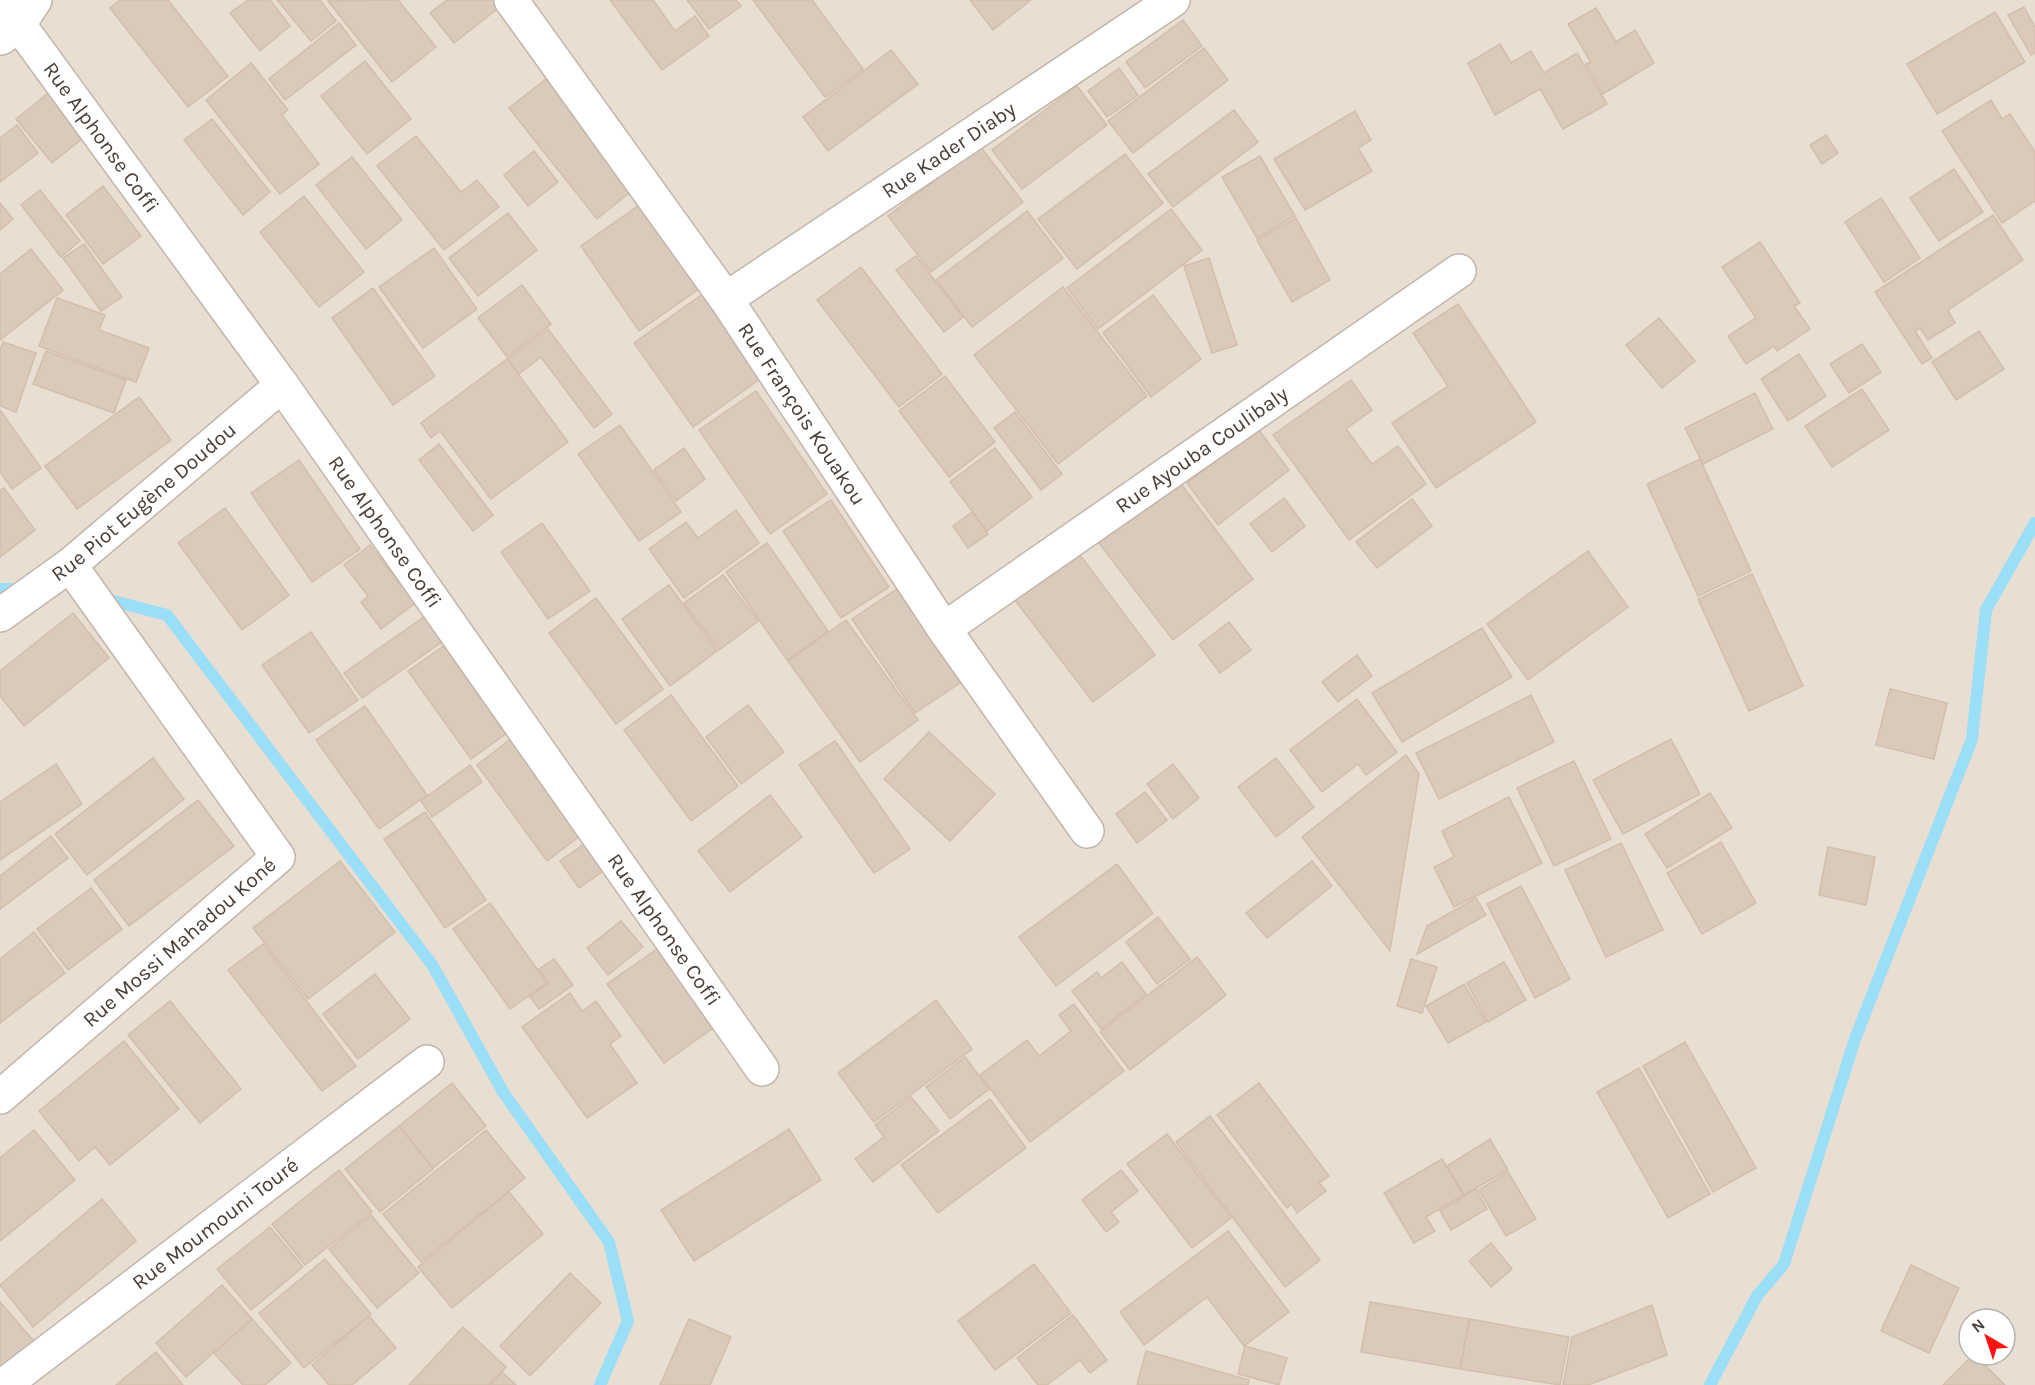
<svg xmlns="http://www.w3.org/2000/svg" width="2035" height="1385" viewBox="0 0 2035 1385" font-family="Karla,sans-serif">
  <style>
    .residential { fill: #e8ded2; fill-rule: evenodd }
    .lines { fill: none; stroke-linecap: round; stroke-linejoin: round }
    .stream { stroke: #9adef7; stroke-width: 12 }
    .building { fill: #dacabc; stroke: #d2beab; stroke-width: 1.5 }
    .minor-casing { stroke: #c3b6a9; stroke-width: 36 }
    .minor { stroke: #fff; stroke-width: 33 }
    .labels { text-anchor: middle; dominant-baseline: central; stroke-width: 5; stroke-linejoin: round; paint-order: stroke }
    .street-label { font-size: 21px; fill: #473d34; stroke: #fff }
  </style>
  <rect width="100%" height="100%" fill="#f4ede4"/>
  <path class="residential" d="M0,0H2035V1385H0ZM1969,1319H2005V1355H1969Z"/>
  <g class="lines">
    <g class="stream">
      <polyline points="0,589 23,589"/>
      <polyline points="102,598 167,615 433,966 503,1092 609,1242 628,1321 600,1385"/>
      <polyline points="1710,1385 1757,1296 1784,1264 1855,1039 1972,739 1986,610 2035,523"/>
    </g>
  </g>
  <g class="building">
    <polygon points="120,0 168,0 228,76 188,107 110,8"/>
    <polygon points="248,0 270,0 290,26 260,51 230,13"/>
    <polygon points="277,0 320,0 336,21 311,41"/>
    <polygon points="398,0 436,47 392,82 328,1"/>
    <polygon points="447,0 502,0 505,3 454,43 430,13"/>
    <polygon points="610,0 653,0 675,31 695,16 709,36 662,70"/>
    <polygon points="687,0 736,0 741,6 709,29"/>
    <polygon points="753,0 812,0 863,69 825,97"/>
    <polygon points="970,0 1031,0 993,30"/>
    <polygon points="2024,7 2035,27 2035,53 2031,55 2008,15"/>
    <polygon points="1596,8 1616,42 1635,30 1654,63 1603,94 1586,64 1591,62 1568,24"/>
    <polygon points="1995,12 2025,62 1937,114 1907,64"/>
    <polygon points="1183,20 1202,46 1145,88 1126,62"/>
    <polygon points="339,23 356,45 285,100 269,79"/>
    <polygon points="1500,44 1511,63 1531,51 1544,73 1577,53 1607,104 1563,129 1540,89 1495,115 1468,63"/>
    <polygon points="1204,48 1228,80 1133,153 1108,121"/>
    <polygon points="891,50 918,84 828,151 803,117"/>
    <polygon points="365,61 411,119 367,154 321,96"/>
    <polygon points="251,63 288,110 282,115 319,164 280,194 206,100"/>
    <polygon points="1119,68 1138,95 1107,117 1088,91"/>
    <polygon points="546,79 634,189 597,219 509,108"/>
    <polygon points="1077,86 1107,125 1022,189 992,150"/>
    <polygon points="52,90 88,134 52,163 16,119"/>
    <polygon points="1991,100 2002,119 2010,114 2035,152 2035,201 2002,223 1942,131"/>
    <polygon points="1234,110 1258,142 1173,207 1148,174"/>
    <polygon points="1355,111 1371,140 1358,148 1372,171 1305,210 1274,159"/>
    <polygon points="212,119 270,192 243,215 184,140"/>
    <polygon points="17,125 38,153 0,182 0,138"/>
    <polygon points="1826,135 1838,153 1822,164 1810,145"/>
    <polygon points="416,136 461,192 477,180 499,207 444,250 377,166"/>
    <polygon points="980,146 1023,202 931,272 888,216"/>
    <polygon points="534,151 558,182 528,206 504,175"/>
    <polygon points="1125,154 1163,203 1077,269 1038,219"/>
    <polygon points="1260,156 1295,216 1257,238 1222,177"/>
    <polygon points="352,157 402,220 366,249 316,185"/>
    <polygon points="1954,169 1983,212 1939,241 1910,198"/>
    <polygon points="103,186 141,236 103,264 66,215"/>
    <polygon points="40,190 80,241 61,257 21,205"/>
    <polygon points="304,196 364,272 319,307 260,232"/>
    <polygon points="1881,198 1920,258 1884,282 1845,222"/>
    <polygon points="645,201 703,286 639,331 581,246"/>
    <polygon points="0,203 13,219 0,230"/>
    <polygon points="1171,209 1202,250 1098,329 1067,288"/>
    <polygon points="1027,211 1063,258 972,327 936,280"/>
    <polygon points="508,213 537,250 478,296 449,258"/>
    <polygon points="1993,215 2023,260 1948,310 1955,323 1928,340 1920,328 1915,331 1932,358 1922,364 1875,292"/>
    <polygon points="1296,218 1330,280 1292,302 1257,240"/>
    <polygon points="1760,242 1800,303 1794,306 1810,329 1777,351 1774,346 1746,364 1728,336 1756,318 1722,267"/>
    <polygon points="84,244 122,297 101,311 63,258"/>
    <polygon points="434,248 477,309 423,348 379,287"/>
    <polygon points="31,249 63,290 0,340 0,274"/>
    <polygon points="916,256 963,317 944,332 896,270"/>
    <polygon points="1209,258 1237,345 1212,353 1184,266"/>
    <polygon points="861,267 942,374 899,407 817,300"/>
    <polygon points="522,285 551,324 507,357 478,318"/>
    <polygon points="1063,287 1147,396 1058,464 974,355"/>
    <polygon points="373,288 435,376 393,405 332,318"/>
    <polygon points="707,291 767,374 693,427 634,343"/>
    <polygon points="1153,295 1201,359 1151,397 1103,333"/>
    <polygon points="57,298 105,315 99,330 149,348 136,382 39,346"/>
    <polygon points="1458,304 1536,422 1436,488 1392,423 1448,386 1413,333"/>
    <polygon points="1659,318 1695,361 1662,388 1626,345"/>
    <polygon points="548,329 612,414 594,428 541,357 519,374 508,359"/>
    <polygon points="1979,331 2004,369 1956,400 1932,362"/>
    <polygon points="3,342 36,353 16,412 0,406 0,350"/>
    <polygon points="1862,344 1881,372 1849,393 1830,364"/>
    <polygon points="46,351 126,380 114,413 33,384"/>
    <polygon points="1799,354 1826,396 1788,421 1761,379"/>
    <polygon points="507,359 568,442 491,499 440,431 431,438 421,423"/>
    <polygon points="945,376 995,442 949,477 899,411"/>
    <polygon points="1351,380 1372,410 1346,429 1372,464 1398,446 1426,484 1349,540 1273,435"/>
    <polygon points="1862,389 1889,430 1832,467 1805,426"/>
    <polygon points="756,391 827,494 770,534 699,430"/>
    <polygon points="1755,393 1773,429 1703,464 1685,428"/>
    <polygon points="139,397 171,440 77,509 45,466"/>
    <polygon points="0,410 41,468 12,489 0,472"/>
    <polygon points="1015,412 1062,474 1041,490 994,428"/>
    <polygon points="620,425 681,512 639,541 578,454"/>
    <polygon points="1258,429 1289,470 1218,525 1187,483"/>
    <polygon points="439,444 493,515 473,531 419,460"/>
    <polygon points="684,448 705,479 676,501 654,470"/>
    <polygon points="995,448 1032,497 987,531 950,482"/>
    <polygon points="1700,459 1751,571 1698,596 1647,484"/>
    <polygon points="299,460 360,549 312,582 251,493"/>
    <polygon points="1172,472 1253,579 1173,640 1092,534"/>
    <polygon points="4,488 35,530 0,557 0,490"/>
    <polygon points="1284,498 1305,526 1272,552 1250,524"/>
    <polygon points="1412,499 1432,526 1377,568 1356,542"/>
    <polygon points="831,500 889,587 841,618 783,531"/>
    <polygon points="225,508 289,595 242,630 178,543"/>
    <polygon points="736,510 759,543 684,598 649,549 686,522 698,538"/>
    <polygon points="972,512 988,534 968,548 953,526"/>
    <polygon points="542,523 590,591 548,619 501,552"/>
    <polygon points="767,543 828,631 787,660 726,572"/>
    <polygon points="370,545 415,603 381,629 361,602 368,596 344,565"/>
    <polygon points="1074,547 1155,655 1093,702 1011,595"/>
    <polygon points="1588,551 1628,607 1528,680 1487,624"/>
    <polygon points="1752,574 1803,686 1749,711 1698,599"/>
    <polygon points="723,575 758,621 719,650 684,603"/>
    <polygon points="669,585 717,651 670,686 622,619"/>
    <polygon points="900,587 963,681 915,713 852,619"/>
    <polygon points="596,598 663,689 616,724 549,633"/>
    <polygon points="73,613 109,658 24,726 0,696 0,671"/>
    <polygon points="428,614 446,639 362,698 344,673"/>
    <polygon points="846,620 918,720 860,762 788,661"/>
    <polygon points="1229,622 1251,650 1220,673 1199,645"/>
    <polygon points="1482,628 1512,677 1402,742 1372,693"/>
    <polygon points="311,632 358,700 309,733 262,665"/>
    <polygon points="448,643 511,730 471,759 408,671"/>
    <polygon points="1357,655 1372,676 1338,702 1322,682"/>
    <polygon points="1890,689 1947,703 1934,759 1876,745"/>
    <polygon points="671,695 738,786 691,821 624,730"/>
    <polygon points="1531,695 1554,742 1439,799 1416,753"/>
    <polygon points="1357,699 1397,752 1366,775 1358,764 1322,792 1290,750"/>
    <polygon points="748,705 784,752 741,784 706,737"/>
    <polygon points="365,706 427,795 379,829 316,740"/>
    <polygon points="929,732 995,794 950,841 884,779"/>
    <polygon points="515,736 585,832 547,861 477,765"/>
    <polygon points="1671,739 1700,794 1623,834 1593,780"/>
    <polygon points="835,741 910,849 874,873 799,765"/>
    <polygon points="1406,755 1419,774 1390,951 1302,837"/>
    <polygon points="153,758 184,799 87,875 55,834"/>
    <polygon points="1276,758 1314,807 1276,837 1238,787"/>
    <polygon points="1574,761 1611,839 1554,866 1517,788"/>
    <polygon points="56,764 82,804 0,860 0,802"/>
    <polygon points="1173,764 1199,798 1173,819 1147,784"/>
    <polygon points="470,765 482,782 432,817 421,801"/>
    <polygon points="1145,792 1167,820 1137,843 1116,814"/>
    <polygon points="1710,793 1732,828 1667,868 1645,834"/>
    <polygon points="770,795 802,837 730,892 698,851"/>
    <polygon points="1509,797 1542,863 1454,907 1434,867 1454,857 1442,831"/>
    <polygon points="198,800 234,846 129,926 94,880"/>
    <polygon points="425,812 486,900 445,928 384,839"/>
    <polygon points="51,836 68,858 0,909 0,876"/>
    <polygon points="596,836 615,863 579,888 560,861"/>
    <polygon points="1721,842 1756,903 1702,934 1667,873"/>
    <polygon points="1621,843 1663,930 1606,957 1565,870"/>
    <polygon points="1828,847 1875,857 1866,905 1819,895"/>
    <polygon points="340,861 395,932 308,999 253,928"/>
    <polygon points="1312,861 1332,886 1267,938 1246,913"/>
    <polygon points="1117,864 1153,913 1056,986 1019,937"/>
    <polygon points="1521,886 1570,979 1535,998 1487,904"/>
    <polygon points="91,888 122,929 68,970 37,929"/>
    <polygon points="1476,898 1486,915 1417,954 1427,926"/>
    <polygon points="490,903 547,983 510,1009 453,929"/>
    <polygon points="1158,917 1190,959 1157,984 1126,942"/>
    <polygon points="621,921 643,947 608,975 587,948"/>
    <polygon points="34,932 65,973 0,1023 0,959"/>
    <polygon points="263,944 356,1066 322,1091 228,970"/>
    <polygon points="657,949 713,1028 664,1063 607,984"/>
    <polygon points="1197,957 1226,995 1130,1070 1100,1032"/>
    <polygon points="554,959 573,985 539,1009 530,997 549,983 539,969"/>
    <polygon points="1411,959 1437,967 1422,1013 1397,1006"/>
    <polygon points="1122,962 1146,994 1101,1029 1072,991 1097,972 1101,978"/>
    <polygon points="1504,962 1526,1000 1488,1022 1467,983"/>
    <polygon points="375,974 410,1019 358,1059 323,1014"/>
    <polygon points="1464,984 1486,1022 1448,1043 1426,1006"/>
    <polygon points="570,993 582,1011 596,1001 621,1036 610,1044 637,1083 587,1118 522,1027"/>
    <polygon points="936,1000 972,1049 874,1122 838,1073"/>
    <polygon points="170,1001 241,1089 200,1123 128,1035"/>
    <polygon points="1074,1004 1124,1071 1030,1142 980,1075 1027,1040 1039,1056 1071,1031 1059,1015"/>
    <polygon points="124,1041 179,1109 110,1165 95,1147 79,1161 39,1111"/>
    <polygon points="1685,1042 1756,1168 1713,1192 1643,1066"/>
    <polygon points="965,1057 989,1089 950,1119 926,1087"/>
    <polygon points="1639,1068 1710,1194 1668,1218 1597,1092"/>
    <polygon points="452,1083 486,1126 433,1168 399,1126"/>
    <polygon points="1259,1083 1329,1176 1319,1183 1326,1191 1297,1213 1292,1204 1287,1208 1217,1115"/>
    <polygon points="911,1097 939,1131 873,1182 855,1159 884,1137 875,1125"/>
    <polygon points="990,1099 1026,1148 938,1213 901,1165"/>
    <polygon points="1210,1116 1320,1260 1285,1287 1176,1142"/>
    <polygon points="399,1126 433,1169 380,1212 345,1169"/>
    <polygon points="789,1129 821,1180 694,1261 661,1210"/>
    <polygon points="34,1130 75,1180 0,1241 0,1158"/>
    <polygon points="486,1130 525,1178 421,1262 383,1214"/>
    <polygon points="1167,1134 1231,1218 1192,1248 1127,1164"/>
    <polygon points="1490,1139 1508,1170 1464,1195 1447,1166"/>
    <polygon points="1442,1159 1463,1195 1426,1217 1435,1231 1414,1243 1384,1193"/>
    <polygon points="339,1170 372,1212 305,1265 272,1224"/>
    <polygon points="1121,1170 1138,1191 1111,1212 1119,1222 1106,1232 1082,1200"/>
    <polygon points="1508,1172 1536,1219 1506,1236 1479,1190"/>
    <polygon points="1476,1189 1487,1209 1451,1230 1440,1211"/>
    <polygon points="509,1192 543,1234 452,1308 418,1267"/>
    <polygon points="102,1199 136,1241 33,1327 0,1285"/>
    <polygon points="371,1215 419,1273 377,1308 329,1249"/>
    <polygon points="270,1227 303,1267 251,1310 217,1269"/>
    <polygon points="1228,1231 1289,1312 1244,1346 1207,1297 1144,1345 1120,1312"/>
    <polygon points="1491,1243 1512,1269 1491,1287 1469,1261"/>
    <polygon points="325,1259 371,1314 304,1368 259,1313"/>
    <polygon points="1034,1264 1071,1313 995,1370 958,1321"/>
    <polygon points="1911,1265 1959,1288 1929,1353 1881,1331"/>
    <polygon points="570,1273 601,1303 530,1376 500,1346"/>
    <polygon points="222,1285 252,1319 186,1377 156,1343"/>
    <polygon points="0,1302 38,1346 0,1378"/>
    <polygon points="1370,1302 1469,1319 1460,1369 1361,1352"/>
    <polygon points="1652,1305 1667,1355 1588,1385 1563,1385 1572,1337"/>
    <polygon points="1073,1315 1107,1360 1090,1373 1080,1360 1047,1385 1038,1385 1017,1358"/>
    <polygon points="369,1316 396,1348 352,1385 329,1385 312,1365"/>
    <polygon points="252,1319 291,1363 265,1385 243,1385 214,1353"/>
    <polygon points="689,1319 731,1337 710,1385 660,1385"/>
    <polygon points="1470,1319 1569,1337 1560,1385 1460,1369"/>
    <polygon points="463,1327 506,1367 489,1385 409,1385"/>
    <polygon points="1245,1346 1287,1358 1279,1385 1238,1374"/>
    <polygon points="1146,1351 1249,1380 1248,1385 1137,1385"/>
    <polygon points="156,1352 183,1385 116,1385"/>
    <polygon points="1973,1355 1975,1355 2005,1385 1943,1385"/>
    <polygon points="502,1372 516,1385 490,1385"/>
  </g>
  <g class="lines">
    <defs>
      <g id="minor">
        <path id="s1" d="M1,0L282,385L762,1069"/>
        <path id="s2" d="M511,0L726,299L944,629L1087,831"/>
        <polyline points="1,38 18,26 35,0"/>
        <path id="s3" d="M726,299L1173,0"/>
        <path id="s4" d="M0,615L70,565L282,385"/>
        <path id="s5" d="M944,629L1459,271"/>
        <path id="s6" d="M0,1097L278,857L70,565"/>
        <path id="s7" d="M4,1385L427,1062"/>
      </g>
    </defs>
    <use href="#minor" class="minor-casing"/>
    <use href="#minor" class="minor"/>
  </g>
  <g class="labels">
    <g class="street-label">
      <text stroke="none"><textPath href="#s1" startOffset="170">Rue Alphonse Coffi</textPath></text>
      <text stroke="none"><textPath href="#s3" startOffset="268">Rue Kader Diaby</textPath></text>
      <text stroke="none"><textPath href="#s2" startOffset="506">Rue François Kouakou</textPath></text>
      <text stroke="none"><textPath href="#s5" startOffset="314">Rue Ayouba Coulibaly</textPath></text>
      <text stroke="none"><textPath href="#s4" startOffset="183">Rue Piot Eugène Doudou</textPath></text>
      <text stroke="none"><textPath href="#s1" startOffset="656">Rue Alphonse Coffi</textPath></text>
      <text stroke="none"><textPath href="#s1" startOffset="1142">Rue Alphonse Coffi</textPath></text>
      <text stroke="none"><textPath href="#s6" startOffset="237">Rue Mossi Mahadou Koné</textPath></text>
      <text stroke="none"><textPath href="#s7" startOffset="266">Rue Moumouni Touré</textPath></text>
    </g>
  </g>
  <g transform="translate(1987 1337) rotate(321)"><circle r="28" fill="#ffffff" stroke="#b5b1ae" stroke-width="1.5"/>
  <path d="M0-4.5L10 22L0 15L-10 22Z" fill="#ff1310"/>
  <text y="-9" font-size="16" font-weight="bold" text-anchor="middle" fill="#473d34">N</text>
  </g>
</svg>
